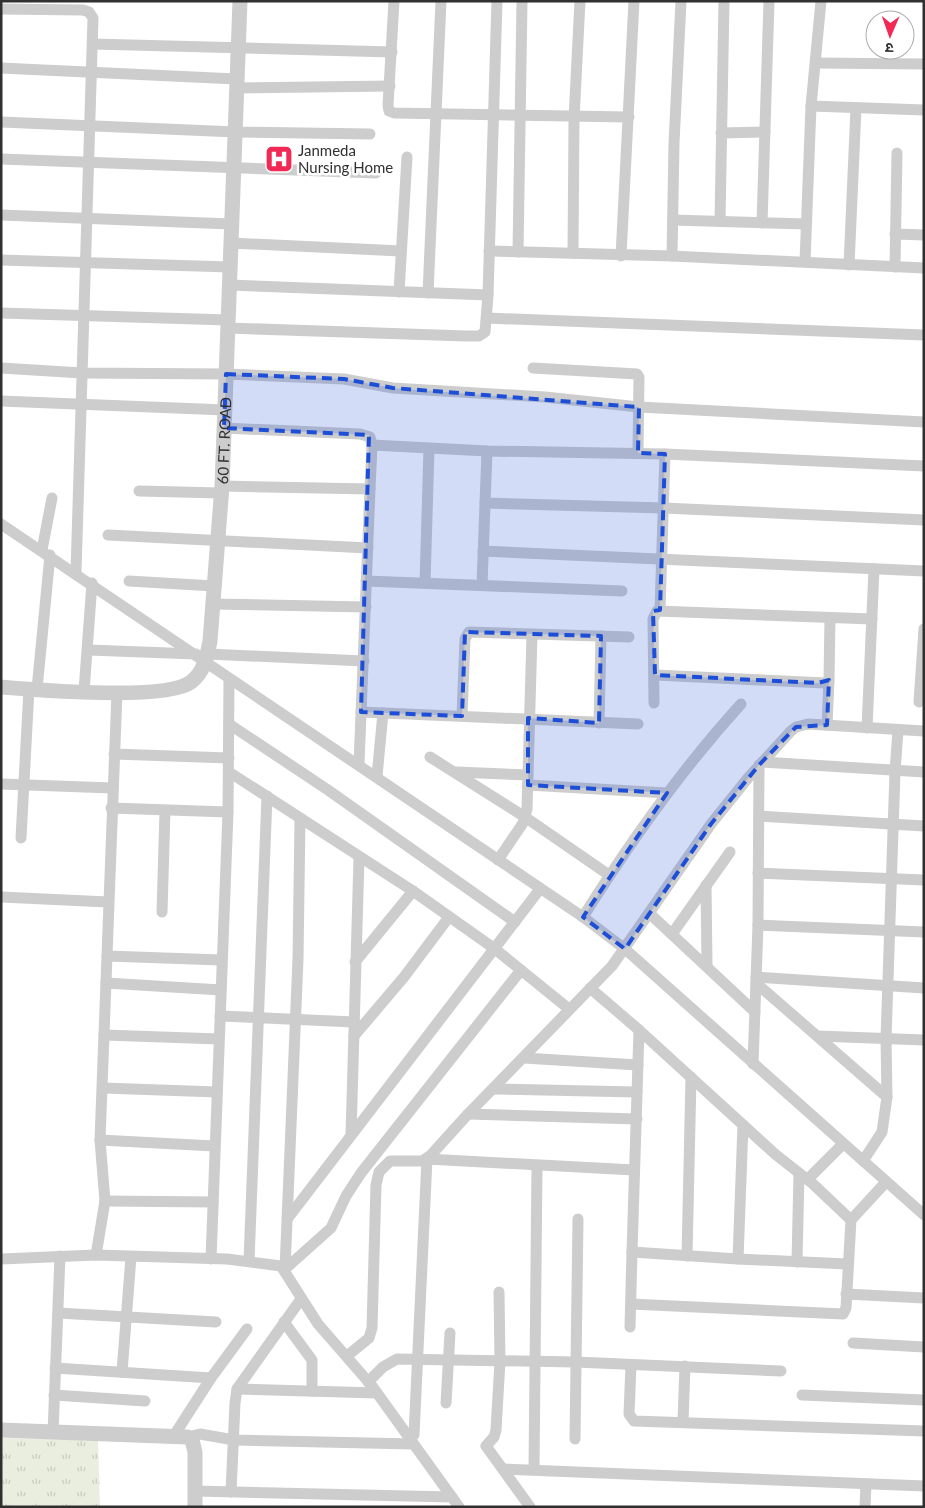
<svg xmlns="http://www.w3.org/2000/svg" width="925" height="1508" viewBox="0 0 925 1508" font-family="Lato,'Noto Sans Devanagari',sans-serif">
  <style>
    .grass { fill: url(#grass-tufts) }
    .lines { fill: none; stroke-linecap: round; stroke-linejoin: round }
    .minor { stroke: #cdcdcd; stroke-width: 11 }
    .tertiary { stroke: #cdcdcd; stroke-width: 15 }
    .marked { fill: #1d4ed8; fill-opacity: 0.2; stroke: #1d4ed8; stroke-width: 4; stroke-dasharray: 10 6; stroke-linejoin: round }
    .labels { text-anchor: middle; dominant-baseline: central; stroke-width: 5; stroke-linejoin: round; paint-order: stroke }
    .poi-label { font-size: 15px; fill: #303030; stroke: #fff; text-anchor: start }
    .street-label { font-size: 15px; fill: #303030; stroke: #fff }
  </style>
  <defs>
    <pattern id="grass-tufts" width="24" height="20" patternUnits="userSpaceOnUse" patternTransform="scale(1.25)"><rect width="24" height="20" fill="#e9eede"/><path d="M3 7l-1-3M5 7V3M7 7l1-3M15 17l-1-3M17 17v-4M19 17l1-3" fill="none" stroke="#c8ccbf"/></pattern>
  </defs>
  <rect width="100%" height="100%" fill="#fff"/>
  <polygon class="grass" points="1,1438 98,1440 100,1507 1,1507"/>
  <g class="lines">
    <g class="minor">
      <polyline points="394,1 388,105 389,111 394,113 629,117"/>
      <polyline points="1,9 83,10 89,12 93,18 76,572"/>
      <polyline points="93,44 392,52"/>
      <polyline points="816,63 924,64"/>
      <polyline points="1,68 236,79"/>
      <polyline points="236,88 390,86"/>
      <polyline points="811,106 924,110"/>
      <polyline points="1,122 236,132 370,134"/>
      <polyline points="721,133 765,132"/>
      <polyline points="1,159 376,173"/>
      <polyline points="1,215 231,224"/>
      <polyline points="673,220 806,224"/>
      <polyline points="720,221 724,1"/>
      <polyline points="762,223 769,1"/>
      <polyline points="895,234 924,235"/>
      <polyline points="231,243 401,251"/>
      <polyline points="489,251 672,256 924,268"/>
      <polyline points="518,252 522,1"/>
      <polyline points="573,253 574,119 580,1"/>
      <polyline points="621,256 634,1"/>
      <polyline points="672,256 674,143 681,1"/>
      <polyline points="1,260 230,267"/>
      <polyline points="805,262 811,106 821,1"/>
      <polyline points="849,265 856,108"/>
      <polyline points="895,267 897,153"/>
      <polyline points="229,285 488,295"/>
      <polyline points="399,292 407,157"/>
      <polyline points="428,293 441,1"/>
      <polyline points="1,313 228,320"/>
      <polyline points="487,318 924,335"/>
      <polyline points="228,328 466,336 479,336 485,332 488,295 497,1"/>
      <polyline points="1,368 82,373 226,374 344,379 393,388 545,397 639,407 924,422"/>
      <polyline points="533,368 637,374 639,377 638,453"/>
      <polyline points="1,401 225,410"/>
      <polyline points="224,428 360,434 370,437 372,445 370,489 359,764"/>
      <polyline points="372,445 487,451 665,454 924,466"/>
      <polyline points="222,486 370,489"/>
      <polyline points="139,491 221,493"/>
      <polyline points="485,503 664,508 924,520"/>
      <polyline points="1,524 583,917 625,949 924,1215"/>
      <polyline points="108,535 368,548"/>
      <polyline points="42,550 52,498"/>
      <polyline points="483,551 924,571"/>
      <polyline points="129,581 214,586"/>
      <polyline points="366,581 622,591"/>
      <polyline points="425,583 429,449"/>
      <polyline points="482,585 487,451"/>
      <polyline points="213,604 366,607"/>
      <polyline points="660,610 665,454"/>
      <polyline points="88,650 196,654"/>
      <polyline points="208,654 364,661"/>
      <polyline points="655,675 825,683 829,680 830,618"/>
      <polyline points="37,689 50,555"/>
      <polyline points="84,691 92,583"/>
      <polyline points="919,702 924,629"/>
      <polyline points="654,703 653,619 657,611 872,619"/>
      <polyline points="361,712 638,724"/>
      <polyline points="462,716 465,639 469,632 629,637"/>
      <polyline points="599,723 601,636"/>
      <polyline points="229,724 328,790 515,922"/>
      <polyline points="827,725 829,680"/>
      <polyline points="867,728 874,569"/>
      <polyline points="114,754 229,758"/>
      <polyline points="430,757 525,817 609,875"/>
      <polyline points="762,762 924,772"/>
      <polyline points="229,772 413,891 495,949 569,1009"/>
      <polyline points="457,772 528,775"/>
      <polyline points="377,776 383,713"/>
      <polyline points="1,784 112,788"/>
      <polyline points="528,785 667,793"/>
      <polyline points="111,808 228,812"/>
      <polyline points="759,816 924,826"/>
      <polyline points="21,838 29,689"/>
      <polyline points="498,860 523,823 527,809 532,635"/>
      <polyline points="758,873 924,880"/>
      <polyline points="706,885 707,965"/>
      <polyline points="1,897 108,902"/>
      <polyline points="162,912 165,811"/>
      <polyline points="649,913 755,1012"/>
      <path d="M583,917C630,842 681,770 741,704"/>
      <polyline points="758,925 924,932"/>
      <polyline points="672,934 730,852"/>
      <polyline points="107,956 221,960"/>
      <polyline points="355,962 413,891"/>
      <polyline points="756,977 924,988"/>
      <polyline points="106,983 221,990"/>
      <polyline points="756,983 887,1097"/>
      <polyline points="590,988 639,1030 775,1154 813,1184 851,1220"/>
      <polyline points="220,1016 354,1022"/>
      <polyline points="639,1030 632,1252 738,1259 847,1264"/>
      <polyline points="104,1035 219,1039"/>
      <polyline points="354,1036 404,977 449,917"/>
      <polyline points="818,1036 924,1040"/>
      <polyline points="524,1058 638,1065"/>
      <polyline points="753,1064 758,925 759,765"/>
      <polyline points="103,1088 217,1092"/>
      <polyline points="493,1089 637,1092"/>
      <polyline points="468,1114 637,1119"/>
      <polyline points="351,1135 359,858"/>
      <polyline points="100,1140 214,1146"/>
      <polyline points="863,1161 882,1132 887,1097 886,1039 895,772 898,730"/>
      <polyline points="808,1179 843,1144"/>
      <polyline points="105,1201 213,1202"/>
      <polyline points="288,1218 540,889"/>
      <polyline points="96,1255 105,1201 100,1140 117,692"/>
      <polyline points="687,1256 691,1077"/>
      <polyline points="1,1259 96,1255 227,1259 281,1266 318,1324 372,1386 459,1507"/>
      <polyline points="211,1259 228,812 229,679"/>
      <polyline points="738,1259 743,1125"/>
      <polyline points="249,1261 267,796"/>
      <polyline points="797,1262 799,1173"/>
      <polyline points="285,1269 298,959 300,818"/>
      <polyline points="285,1269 331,1228 346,1196 361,1173 521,970"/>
      <polyline points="499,1292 500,1361 496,1430 494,1437 486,1446 530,1507"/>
      <polyline points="846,1294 924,1298"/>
      <polyline points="631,1304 843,1314 846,1308 851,1220 886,1182"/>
      <polyline points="58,1313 216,1322"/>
      <polyline points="284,1322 312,1360 312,1391"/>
      <polyline points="630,1327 632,1252"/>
      <polyline points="853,1343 924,1347"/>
      <polyline points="347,1356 369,1338 372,1328 376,1185 379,1172 390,1161 422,1161 431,1155 468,1114 612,966 711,824 748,778 791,731 796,727 808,724 924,731"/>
      <polyline points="631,1365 629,1414 634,1421 924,1431"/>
      <polyline points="55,1368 211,1378"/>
      <polyline points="122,1372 131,1257"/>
      <polyline points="368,1382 383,1367 397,1359 576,1362 781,1371"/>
      <polyline points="237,1389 377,1393"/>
      <polyline points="54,1395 145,1401"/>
      <polyline points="802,1395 924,1400"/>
      <polyline points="446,1403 450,1333"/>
      <polyline points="683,1421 685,1366"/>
      <polyline points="53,1433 60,1256"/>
      <polyline points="414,1435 427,1159 634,1170"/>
      <polyline points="173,1437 211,1378 247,1329"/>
      <polyline points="187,1437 200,1434 234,1440 413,1444"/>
      <polyline points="575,1439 578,1219"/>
      <polyline points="503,1469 924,1486"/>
      <polyline points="534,1469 537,1166"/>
      <polyline points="195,1491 452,1497"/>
      <polyline points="231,1492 235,1403 237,1389 301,1299"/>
      <polyline points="865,1507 866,1484"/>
    </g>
    <g class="tertiary">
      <path id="s1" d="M1,687C37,690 166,701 191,682C204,672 207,657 210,641L222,486L240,1"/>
      <polyline points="1,1430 187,1437 192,1440 195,1452 195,1507"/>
    </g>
  </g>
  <path class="marked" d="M226,374L344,379L393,388L639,407L638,453L665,454L660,610L653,611L655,675L818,683L829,680L827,725L796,727L759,765L711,824L625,949L583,917L667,793L528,785V718L599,723L601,636L465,632L462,716L361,712L369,435L224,428Z"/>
  <defs>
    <symbol id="hospital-square" viewBox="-11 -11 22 22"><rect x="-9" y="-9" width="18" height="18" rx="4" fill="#f12954" stroke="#fff"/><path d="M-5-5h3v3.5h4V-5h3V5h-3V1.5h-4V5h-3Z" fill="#fff"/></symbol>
  </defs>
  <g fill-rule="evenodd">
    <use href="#hospital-square" x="263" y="143" width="32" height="32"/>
  </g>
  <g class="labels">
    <g class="poi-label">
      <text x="298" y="150">Janmeda<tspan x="298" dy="17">Nursing Home</tspan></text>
    </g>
    <g class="street-label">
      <text stroke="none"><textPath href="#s1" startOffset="439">60 FT. ROAD</textPath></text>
    </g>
  </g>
  <rect width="925" height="1508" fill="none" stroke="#303030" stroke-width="5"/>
  <g transform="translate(890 35) rotate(182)"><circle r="24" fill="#ffffff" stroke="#acacac"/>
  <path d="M0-4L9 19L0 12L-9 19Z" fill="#f12954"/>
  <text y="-8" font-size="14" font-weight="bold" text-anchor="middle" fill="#303030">उ</text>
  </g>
</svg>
